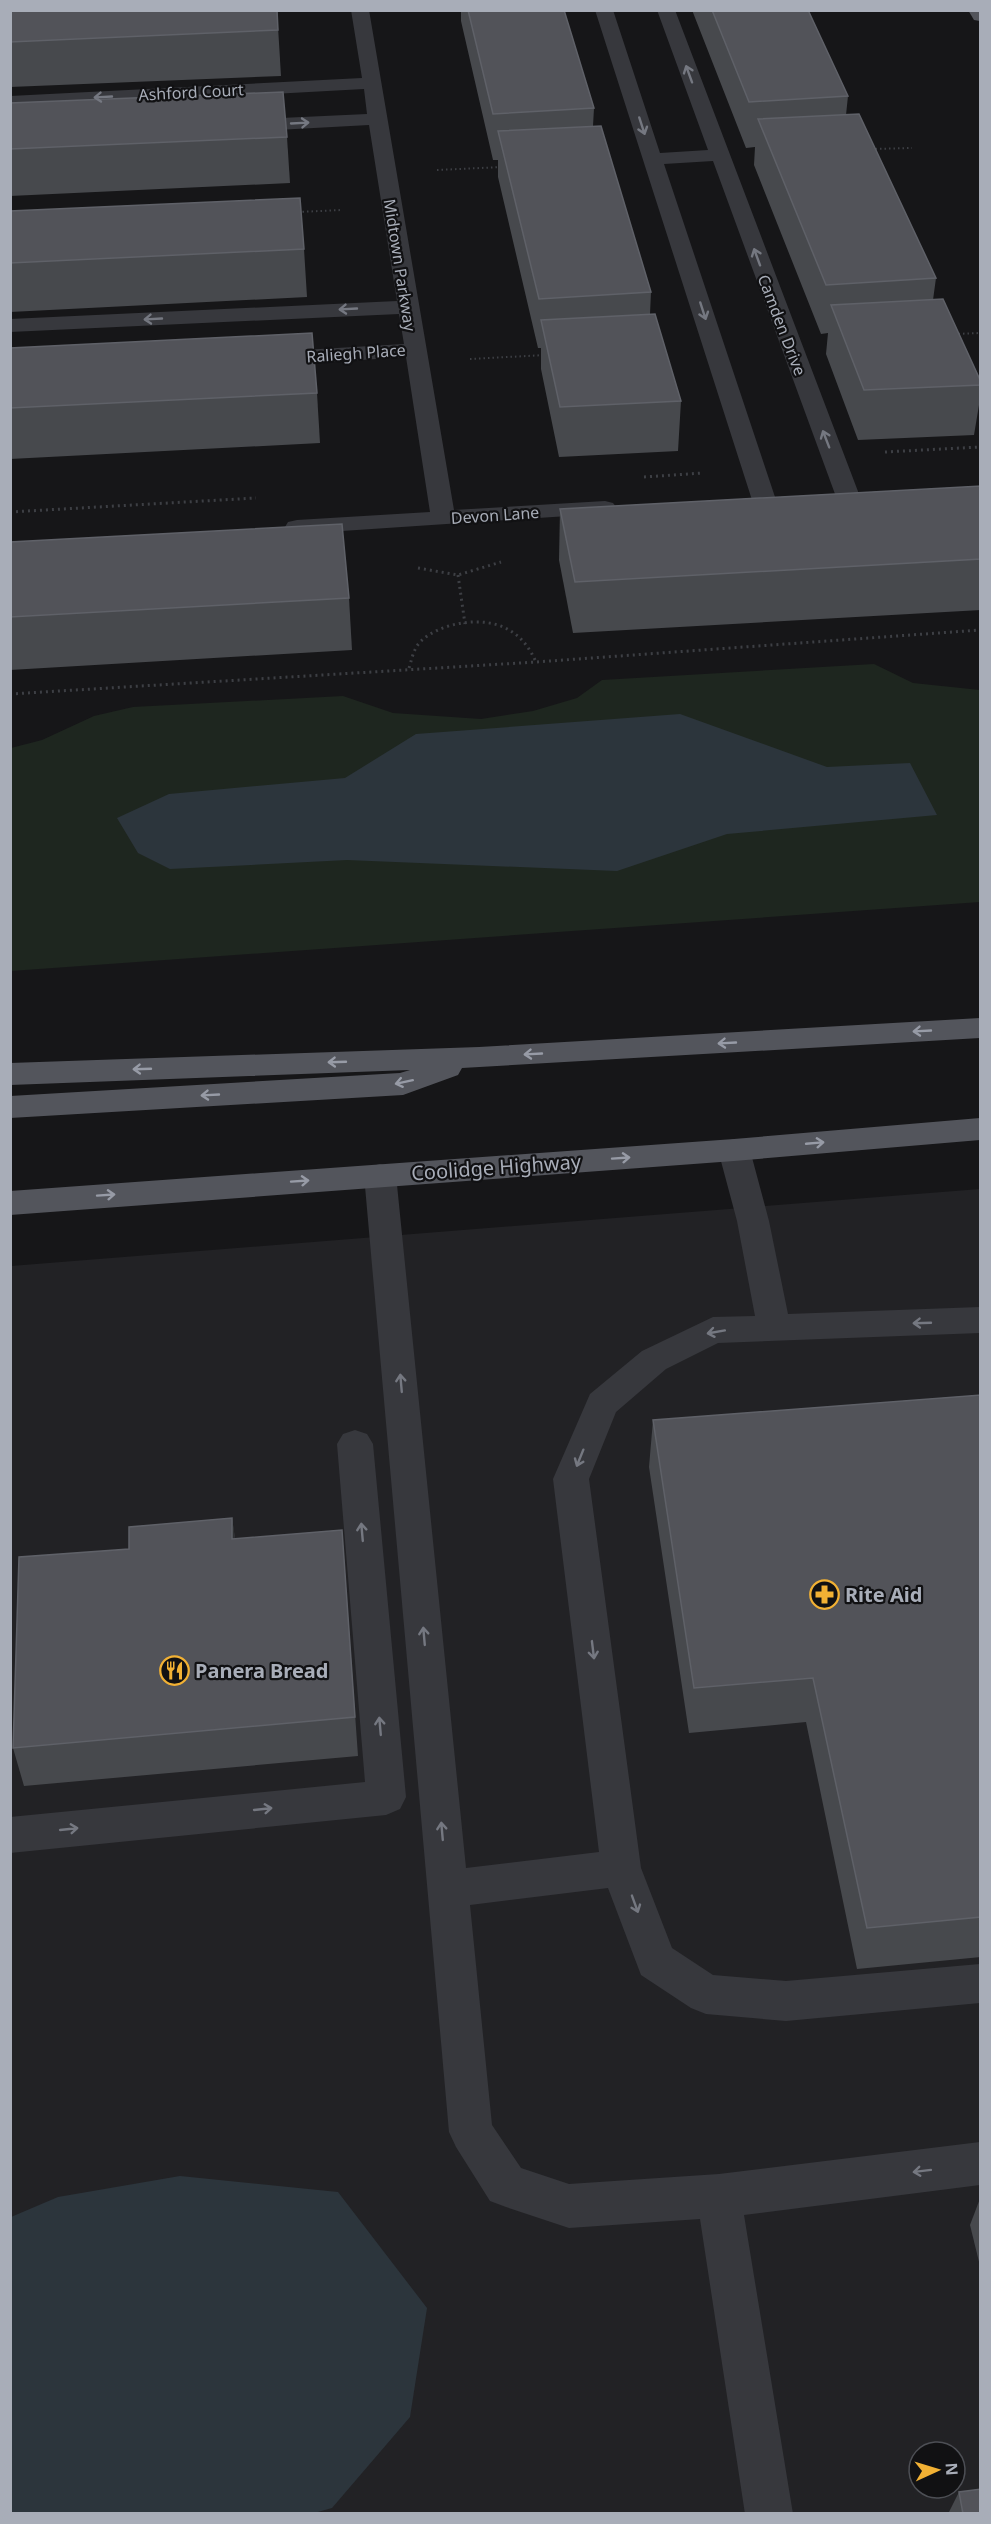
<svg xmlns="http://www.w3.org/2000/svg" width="991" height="2524" viewBox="0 0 991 2524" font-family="'Noto Sans',sans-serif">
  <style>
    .built { fill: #222225; fill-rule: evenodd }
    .green { fill: #1e261f }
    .water { fill: #2c353c }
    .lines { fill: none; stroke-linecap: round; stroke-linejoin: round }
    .path-far1 { stroke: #3d3f44; stroke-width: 2; stroke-dasharray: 1.5 3; stroke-linecap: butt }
    .path { stroke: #3d3f44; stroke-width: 3; stroke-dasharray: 2 4; stroke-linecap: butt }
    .minor { fill: #37383d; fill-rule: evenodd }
    .major { fill: #53555c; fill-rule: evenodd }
    .wall { fill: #47494d }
    .shaded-wall { fill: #2f3033 }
    .building { fill: #525359; stroke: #5f6168; stroke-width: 1.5 }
    .oneway { stroke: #757881 }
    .oneway2 { stroke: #979ba6 }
    .labels { text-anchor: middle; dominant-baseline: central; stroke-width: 4.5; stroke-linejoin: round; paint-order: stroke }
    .far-street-label { font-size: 16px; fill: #a8adb8; stroke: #111113 }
    .street-label { font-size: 20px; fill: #a8adb8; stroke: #111113 }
    .poi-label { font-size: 20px; font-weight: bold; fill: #a8adb8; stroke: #111113; text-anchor: start }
  </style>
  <rect width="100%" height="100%" fill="#161618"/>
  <path class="built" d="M980,1189V2513L11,2514V1266ZM919,2452H955V2488H919Z"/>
  <polygon class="green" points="874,664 913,683 980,690 980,902 11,971 11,748 42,740 94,716 133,707 343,696 393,713 481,719 533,711 577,698 602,680"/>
  <g class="water">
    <polygon points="680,714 827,767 910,763 937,815 727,834 617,871 347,860 170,869 138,853 117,818 169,794 345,778 416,734"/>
    <polygon points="180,2176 338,2192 427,2308 410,2417 332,2508 314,2513 11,2513 11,2217 58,2197"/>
  </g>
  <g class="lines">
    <g class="path-far1">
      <polyline points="871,149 912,148"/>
      <polyline points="437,170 502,167"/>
      <polyline points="298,212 342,210"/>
      <polyline points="954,334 980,333"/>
      <polyline points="470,359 546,355"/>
    </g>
    <g class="path">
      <polyline points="885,452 980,447"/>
      <polyline points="644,477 703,473"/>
      <polyline points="10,512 256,498"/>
      <polyline points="418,568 458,575 501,562"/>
      <polyline points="458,575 465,624"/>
      <path d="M409,668C412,659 413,650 420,642C440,622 485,615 509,630C522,637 530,649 536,662"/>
      <polyline points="10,694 536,662 980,630"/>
    </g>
    <g class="minor">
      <polygon points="351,10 369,10 454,510 605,501 613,503 617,508 613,513 297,534 288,532 285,527 288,522 297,520 430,512 406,357 270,366 262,364 259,359 262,354 270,352 404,344 399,314 10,332 10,319 397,301 369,125 240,132 230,126 240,120 367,114 364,89 10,108 10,96 362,78"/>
      <polygon points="595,10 613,10 660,153 708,150 657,10 675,10 859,494 855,499 839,499 835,494 713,161 664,164 776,500 772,505 756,505 752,500"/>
      <polygon points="734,1139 745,1142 750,1150 769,1221 788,1314 980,1307 980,1333 718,1343 666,1369 616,1412 589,1479 641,1868 672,1948 713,1975 786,1981 980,1964 980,2003 786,2021 706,2014 691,2008 641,1975 608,1888 470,1905 492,2125 521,2168 569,2184 719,2174 980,2142 980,2185 744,2215 793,2514 745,2514 700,2219 569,2228 506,2207 490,2201 456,2147 449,2132 364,1175 369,1167 380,1164 391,1167 396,1175 466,1868 599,1852 553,1479 590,1394 642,1351 713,1317 755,1316 737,1221 718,1150 723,1142"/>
      <polygon points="355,1430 367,1434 373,1444 406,1797 400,1809 386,1815 10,1853 10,1817 365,1782 337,1444 343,1434"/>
    </g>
    <g class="major">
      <polygon points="968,10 980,10 980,21 974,20"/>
      <polygon points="980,1018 980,1038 462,1068 458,1075 403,1095 10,1118 10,1096 400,1073 410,1070 10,1085 10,1063 479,1047"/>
      <polygon points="980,1118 980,1140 734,1161 10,1215 10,1191 734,1139"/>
    </g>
  </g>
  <g class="wall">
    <polygon points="10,10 277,10 281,76 10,87"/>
    <polygon points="461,10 564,10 594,108 593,126 651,292 650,314 681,401 678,451 559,457 541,369 541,348 538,348 498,177 498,160 493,160 461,21"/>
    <polygon points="692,10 808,10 848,96 846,115 936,278 933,300 981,382 981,393 974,435 858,440 826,354 828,333 821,334 754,165 755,147 746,148"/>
    <polygon points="10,103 287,137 290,183 10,196"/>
    <polygon points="10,211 304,249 307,297 10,312"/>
    <polygon points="10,348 317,393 320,443 10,459"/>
    <polygon points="981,486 981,610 573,633 559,560 560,509"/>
    <polygon points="10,542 349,598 352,650 10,670"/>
    <polygon points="981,1395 981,1957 857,1969 806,1722 689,1733 649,1467 653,1420"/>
    <polygon points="232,1518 235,1539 342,1530 358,1756 24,1786 13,1748 129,1549"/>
    <polygon points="981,2196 981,2270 970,2225"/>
    <polygon points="959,2492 981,2514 948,2514"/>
  </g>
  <polygon class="shaded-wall" points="232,1518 238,1558 232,1539"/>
  <g class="building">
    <polygon points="10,10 277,10 278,30 10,42"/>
    <polygon points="468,10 564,10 594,108 493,114"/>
    <polygon points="712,10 808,10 848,96 749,102"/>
    <polygon points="283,92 287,137 10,149 10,103"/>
    <polygon points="859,114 936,278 826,285 758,119"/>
    <polygon points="601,126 651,292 539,299 498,131"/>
    <polygon points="300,198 304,249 10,263 10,211"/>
    <polygon points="943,299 981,382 981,385 864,390 831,305"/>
    <polygon points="655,314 681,401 560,407 541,320"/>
    <polygon points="312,333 317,393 10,408 10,348"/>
    <polygon points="981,486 981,559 575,582 560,509"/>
    <polygon points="342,524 349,598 10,617 10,542"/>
    <polygon points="981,1395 981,1917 867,1928 813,1678 694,1688 653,1420"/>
    <polygon points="232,1518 232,1539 342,1530 355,1717 13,1748 19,1557 129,1549 129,1527"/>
    <polygon points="981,2489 981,2514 963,2514 959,2492"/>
  </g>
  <defs><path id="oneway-shaft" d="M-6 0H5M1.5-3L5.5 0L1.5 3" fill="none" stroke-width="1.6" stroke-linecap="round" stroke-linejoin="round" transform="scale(1.5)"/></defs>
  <g class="oneway">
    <use href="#oneway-shaft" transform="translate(689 74) rotate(-110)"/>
    <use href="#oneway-shaft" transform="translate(103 97) rotate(177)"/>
    <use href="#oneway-shaft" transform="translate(300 123) rotate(-3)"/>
    <use href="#oneway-shaft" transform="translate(642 126) rotate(72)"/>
    <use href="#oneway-shaft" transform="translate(757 257) rotate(-110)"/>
    <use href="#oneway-shaft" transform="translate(348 309) rotate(177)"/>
    <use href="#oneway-shaft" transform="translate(703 311) rotate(72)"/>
    <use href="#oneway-shaft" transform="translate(153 319) rotate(177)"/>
    <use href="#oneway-shaft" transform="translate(826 439) rotate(-111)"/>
    <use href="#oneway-shaft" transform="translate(922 1323) rotate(178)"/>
    <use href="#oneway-shaft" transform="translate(716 1332) rotate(170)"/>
    <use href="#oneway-shaft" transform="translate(401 1383) rotate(-95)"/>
    <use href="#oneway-shaft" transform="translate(580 1458) rotate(112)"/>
    <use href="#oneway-shaft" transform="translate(362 1532) rotate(-95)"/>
    <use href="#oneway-shaft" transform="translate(424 1636) rotate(-95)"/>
    <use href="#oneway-shaft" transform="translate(593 1650) rotate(83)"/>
    <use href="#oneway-shaft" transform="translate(380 1726) rotate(-95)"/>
    <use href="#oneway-shaft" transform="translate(263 1809) rotate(-6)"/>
    <use href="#oneway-shaft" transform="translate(69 1829) rotate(-6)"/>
    <use href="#oneway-shaft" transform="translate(442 1831) rotate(-95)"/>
    <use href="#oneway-shaft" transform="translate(635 1904) rotate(70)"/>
    <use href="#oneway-shaft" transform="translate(922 2171) rotate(173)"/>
  </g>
  <g class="oneway2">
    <use href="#oneway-shaft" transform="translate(922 1031) rotate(177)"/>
    <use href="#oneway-shaft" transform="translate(727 1043) rotate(177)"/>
    <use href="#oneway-shaft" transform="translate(533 1054) rotate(177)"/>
    <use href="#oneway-shaft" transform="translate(337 1062) rotate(178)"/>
    <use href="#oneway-shaft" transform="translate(142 1069) rotate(178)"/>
    <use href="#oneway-shaft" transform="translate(404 1082) rotate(168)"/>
    <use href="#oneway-shaft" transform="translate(210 1095) rotate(177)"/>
    <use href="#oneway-shaft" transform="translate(815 1143) rotate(-5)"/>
    <use href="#oneway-shaft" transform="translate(621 1158) rotate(-4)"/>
    <use href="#oneway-shaft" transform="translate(300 1181) rotate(-4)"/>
    <use href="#oneway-shaft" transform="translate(106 1195) rotate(-4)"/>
  </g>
  <defs>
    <symbol id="pharmacy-ring" viewBox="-11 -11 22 22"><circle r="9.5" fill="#111113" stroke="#f2b134" stroke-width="1.5"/><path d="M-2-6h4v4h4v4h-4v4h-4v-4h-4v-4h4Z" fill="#f2b134"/></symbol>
    <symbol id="restaurant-ring" viewBox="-11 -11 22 22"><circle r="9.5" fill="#111113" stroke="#f2b134" stroke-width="1.5"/><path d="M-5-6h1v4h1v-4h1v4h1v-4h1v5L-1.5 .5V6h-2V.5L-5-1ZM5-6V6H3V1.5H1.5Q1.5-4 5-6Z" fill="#f2b134"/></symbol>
  </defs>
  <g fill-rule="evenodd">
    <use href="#pharmacy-ring" x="808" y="1578" width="33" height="33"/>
    <use href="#restaurant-ring" x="158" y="1654" width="33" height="33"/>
  </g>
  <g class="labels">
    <g class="far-street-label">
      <text transform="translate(191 92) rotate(-3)">Ashford Court</text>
      <text transform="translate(400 265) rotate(81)">Midtown Parkway</text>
      <text transform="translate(782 325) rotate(69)">Camden Drive</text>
      <text transform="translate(356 353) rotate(-4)">Raliegh Place</text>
      <text transform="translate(495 515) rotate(-4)">Devon Lane</text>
    </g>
    <g class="street-label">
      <text transform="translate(496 1167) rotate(-4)">Coolidge Highway</text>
    </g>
    <g class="poi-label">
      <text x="845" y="1594">Rite Aid</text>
      <text x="195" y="1670">Panera Bread</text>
    </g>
  </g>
  <rect width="991" height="2524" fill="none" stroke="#a8adb8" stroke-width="24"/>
  <g transform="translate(937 2470) rotate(86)"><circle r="28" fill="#111113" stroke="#4d4f55" stroke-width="1.5"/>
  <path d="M0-4.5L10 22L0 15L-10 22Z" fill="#f2b134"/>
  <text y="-9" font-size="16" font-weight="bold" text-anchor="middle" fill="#a8adb8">N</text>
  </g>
</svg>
